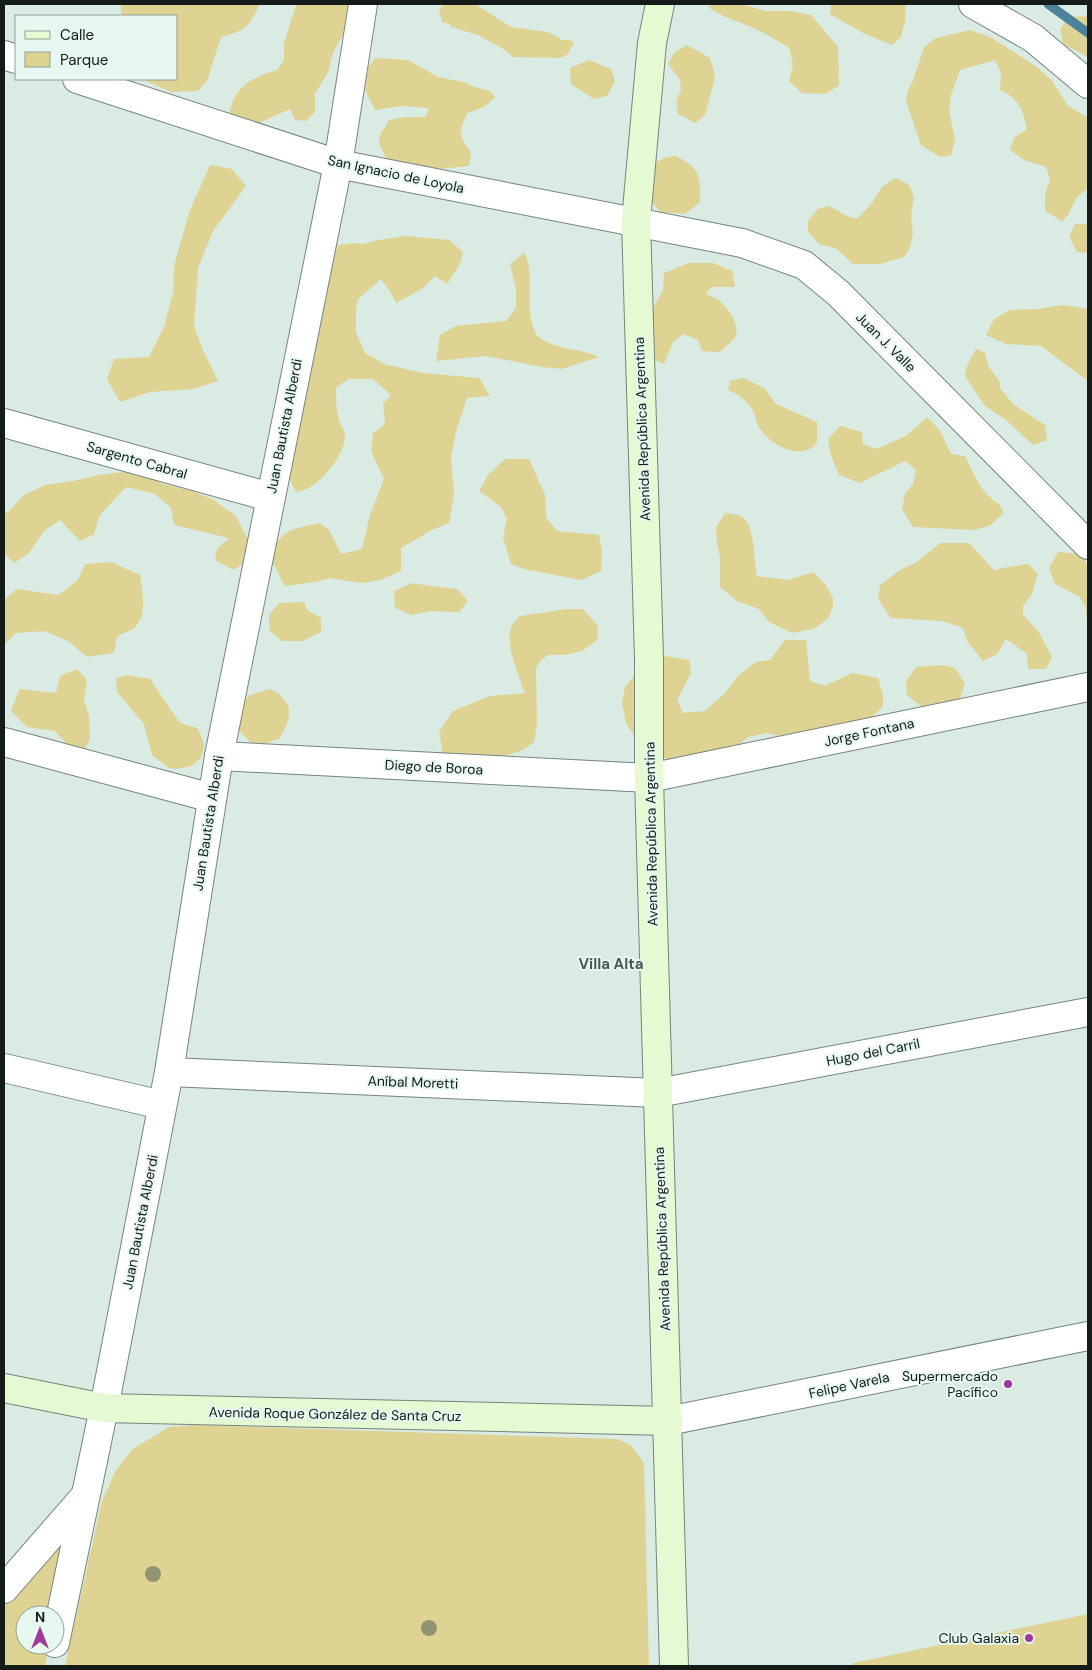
<svg xmlns="http://www.w3.org/2000/svg" width="1092" height="1670" viewBox="0 0 1092 1670" font-family="'DM Sans',sans-serif">
  <style>
    .green { fill: #dfd393 }
    .lines { fill: none; stroke-linecap: round; stroke-linejoin: round }
    .stream { stroke: #4c829a; stroke-width: 9 }
    .minor-casing { stroke: #75857e; stroke-width: 30 }
    .secondary-casing { stroke: #75857e; stroke-width: 30 }
    .minor { stroke: #fff; stroke-width: 28 }
    .secondary { stroke: #e5f9d3; stroke-width: 28 }
    .tree { fill: #919473 }
    .poi-dot { fill: #a1389a; stroke: #e6f8ef; stroke-width: 2 }
    .labels { text-anchor: middle; dominant-baseline: central; stroke-width: 4; stroke-linejoin: round; paint-order: stroke }
    .street-label { font-size: 14px; fill: #151b18; stroke: #e6f8ef }
    .poi-label { font-size: 14px; fill: #151b18; stroke: #e6f8ef; text-anchor: end }
    .neighbourhood-label { font-size: 15px; font-weight: bold; fill: #4b5a53; stroke: #e6f8ef }
  </style>
  <rect width="100%" height="100%" fill="#d9ebe2"/>
  <g class="green">
    <path d="M121,4H260C249,26 246,31 221,37L207,81L198,91L171,92L142,79H176V16H121Z"/>
    <path d="M294,4H356L351,24L343,34L333,53L328,72L315,94V112L306,121L295,120L290,109L261,122L248,131L229,117C233,87 250,78 277,70L284,60V43L296,5Z"/>
    <polygon points="445,4 475,4 511,27 548,32 562,40 571,40 574,43 567,55 560,58 513,57 505,50 478,35 451,27 449,24 442,22 439,9"/>
    <path d="M712,4H741L766,11H789L811,15L838,47L839,85L826,94L802,93L789,81L793,64L789,48C777,40 764,33 751,27C735,20 722,17 708,7Z"/>
    <polygon points="831,4 906,4 905,22 901,37 892,45 863,33 830,14"/>
    <polygon points="1088,16 1088,57 1063,44 1060,29 1069,17"/>
    <path d="M970,30L992,38L1037,67L1052,81L1068,106L1088,118V188L1077,197L1068,215L1062,221L1045,211V194L1050,179L1046,167L1024,160L1010,150L1014,138L1027,129C1023,110 1019,98 1000,90L1001,73L995,60L960,70L951,95L949,111L955,139L951,155L940,157L921,145L906,101L908,90L913,81L924,47L936,38Z"/>
    <polygon points="687,45 710,58 715,75 713,85 705,115 695,123 678,114 676,101 681,90 680,80 668,64 675,52"/>
    <path d="M376,58L408,60L438,77L468,83V85L490,91L495,97L484,107L468,113C457,132 459,135 471,152L469,166L418,171L391,168L380,146L379,139L382,130L384,129L389,120L405,117H426L429,108L402,106L375,110L362,84L368,73V67Z"/>
    <polygon points="589,60 611,69 615,81 607,96 594,99 571,84 570,68"/>
    <path d="M676,156C700,168 701,177 700,202L685,214L661,212L644,194L655,163L666,157Z"/>
    <polygon points="210,165 232,169 246,186 213,231 198,268 194,326 203,350 218,381 193,389 150,392 120,402 107,379 114,359 149,357 164,327 173,293 174,266 190,210"/>
    <polygon points="896,178 909,185 914,197 911,216 913,233 910,248 904,257 880,264 853,264 836,248 819,244 808,232 808,221 818,209 829,206 851,218 858,218 872,203 882,187"/>
    <polygon points="1075,224 1088,224 1088,253 1077,252 1069,237"/>
    <path d="M406,236L449,240L463,252L459,266L447,284L435,276L423,288L396,303L390,291L381,279L358,299L356,311V332L365,353L384,364L423,373L479,378L490,396L467,398L457,428L451,458L454,493L449,523L432,530L401,548V571L380,580L362,583L329,578L316,582L285,586L269,556C283,528 292,529 320,523L329,530L341,554L362,549L370,515L384,479L371,451L373,433L385,424L383,404L391,395L373,379H348L336,388C336,399 336,409 339,419C340,425 345,431 345,437C344,457 317,490 296,492L290,480L289,469L303,295L302,272L326,247L353,243L363,244L379,240Z"/>
    <path d="M524,253C536,272 524,304 534,329C536,333 536,336 540,338C558,350 579,348 599,357L562,369L543,367L485,356L436,361L440,335L456,326L506,321L516,308V289L510,264Z"/>
    <polygon points="689,263 713,263 732,271 735,287 712,287 706,294 719,300 732,315 737,328 735,338 720,352 702,351 698,340 684,334 673,342 664,364 644,355 648,317 663,290 664,273"/>
    <polygon points="1063,305 1088,309 1088,381 1041,346 1006,344 986,335 994,319 1010,310 1037,309"/>
    <polygon points="976,349 985,353 989,367 1000,382 1000,388 1013,404 1045,425 1047,440 1033,445 1006,420 985,406 965,376 967,366"/>
    <path d="M743,378L764,388L776,404L817,422V442C804,462 772,446 761,430C756,424 756,415 752,409C747,400 737,394 728,390L730,381Z"/>
    <path d="M927,417L939,429L951,454L965,456C971,468 980,490 991,498C999,506 998,500 1004,513L989,526L974,530L913,527L902,509L905,494L913,484L916,470L905,461L860,483L839,475L830,453L828,439L840,426L862,432L863,444L876,449L906,436Z"/>
    <polygon points="505,459 529,459 545,495 546,517 557,531 599,535 602,552 601,571 581,580 524,569 511,564 503,537 507,519 501,507 479,491 488,475"/>
    <polygon points="122,472 148,476 163,484 192,491 212,499 235,515 248,539 246,562 233,570 215,560 217,549 229,538 174,525 171,508 155,494 126,487 100,515 94,534 80,541 60,520 44,531 29,553 14,563 4,553 4,511 7,513 24,495 45,485 73,481 100,475"/>
    <path d="M725,513C730,514 736,514 741,516C755,523 754,562 757,576L788,580L813,572L825,584L833,598V606L828,619L813,629L792,633L769,622L759,609L737,601L720,587V557L717,544L716,527Z"/>
    <polygon points="940,543 969,543 995,571 1002,568 1028,564 1038,574 1032,594 1023,606 1023,615 1038,631 1052,657 1046,669 1028,669 1027,654 1006,639 997,654 983,661 967,641 963,628 942,621 891,618 878,599 880,585 900,570 917,562"/>
    <polygon points="1058,552 1081,554 1088,566 1088,639 1086,608 1080,597 1055,584 1049,568"/>
    <path d="M111,562L140,575C142,591 148,613 135,627C132,631 122,633 117,636L114,653L87,657L68,641L45,631L16,633L4,645V600L17,589L58,595L78,580L85,564Z"/>
    <polygon points="412,583 430,586 457,589 468,601 459,612 430,611 412,615 395,608 394,591"/>
    <polygon points="304,602 307,610 321,618 321,632 303,641 282,641 269,630 269,615 279,603"/>
    <path d="M566,609H583L598,626L597,640L582,651L564,655H548L541,660L536,668L537,724L534,742L523,750L504,756L466,761L443,753L439,732L453,711L490,696L525,693C519,676 505,645 511,628C512,624 517,619 520,616Z"/>
    <polygon points="785,640 806,640 810,681 825,686 852,673 878,678 883,695 883,706 872,717 840,731 787,738 767,733 748,737 725,756 689,765 656,756 638,742 626,723 622,703 625,687 640,668 654,658 665,656 689,660 691,673 677,700 683,713 705,711 725,693 738,676 756,662 770,660"/>
    <polygon points="942,665 955,668 965,684 959,701 927,711 907,695 906,681 916,667"/>
    <polygon points="77,669 87,680 84,700 89,716 90,739 84,750 66,743 55,731 27,727 11,711 20,689 56,693 60,676"/>
    <polygon points="127,675 150,679 180,723 197,728 200,733 204,745 202,756 192,766 177,769 169,768 152,755 144,724 117,692 116,678"/>
    <path d="M270,689C296,702 292,718 279,739L262,744L251,743L236,727L235,710L250,695Z"/>
    <polygon points="195,1425 616,1439 631,1445 644,1463 649,1666 65,1666 102,1501 116,1470 133,1449 169,1427"/>
    <polygon points="53,1546 60,1546 65,1559 54,1615 25,1615 25,1645 49,1645 45,1666 4,1666 4,1601"/>
    <polygon points="1088,1614 1088,1666 853,1666 853,1663"/>
  </g>
  <g class="lines">
    <polyline class="stream" points="1048,4 1088,33"/>
    <defs>
      <g id="minor">
        <polyline points="973,4 1033,38 1088,84"/>
        <polyline points="4,55 16,59"/>
        <polyline points="77,79 338,164 742,243 804,265 838,293 1088,545"/>
        <polyline points="4,423 270,497"/>
        <polyline points="4,742 212,798"/>
        <polyline points="219,756 649,778 1088,687"/>
        <polyline points="4,1068 162,1105"/>
        <polyline points="169,1072 658,1093 1088,1012"/>
        <polyline points="668,1421 1088,1336"/>
        <polyline points="4,1589 85,1496"/>
        <polyline points="55,1643 104,1408 169,1072 219,756 338,164 363,4"/>
      </g>
      <g id="secondary">
        <polyline points="660,4 652,43 636,221 649,658 649,778 674,1666"/>
        <polyline points="4,1388 104,1408 668,1421"/>
      </g>
    </defs>
    <use href="#minor" class="minor-casing"/>
    <use href="#secondary" class="secondary-casing"/>
    <use href="#minor" class="minor"/>
    <use href="#secondary" class="secondary"/>
  </g>
  <g class="tree">
    <circle cx="153" cy="1574" r="8"/>
    <circle cx="429" cy="1628" r="8"/>
  </g>
  <g class="poi-dot">
    <circle cx="1008" cy="1384" r="5"/>
    <circle cx="1029" cy="1638" r="5"/>
  </g>
  <g class="labels">
    <g class="street-label">
      <text transform="translate(396 174) rotate(12)">San Ignacio de Loyola</text>
      <text transform="translate(886 342) rotate(45)">Juan J. Valle</text>
      <text transform="translate(284 426) rotate(-79)">Juan Bautista Alberdi</text>
      <text transform="translate(642 429) rotate(-92)">Avenida República Argentina</text>
      <text transform="translate(137 460) rotate(16)">Sargento Cabral</text>
      <text transform="translate(869 732) rotate(-12)">Jorge Fontana</text>
      <text transform="translate(434 767) rotate(3)">Diego de Boroa</text>
      <text transform="translate(208 823) rotate(-81)">Juan Bautista Alberdi</text>
      <text transform="translate(651 834) rotate(-91)">Avenida República Argentina</text>
      <text transform="translate(873 1052) rotate(-11)">Hugo del Carril</text>
      <text transform="translate(413 1082) rotate(2)">Aníbal Moretti</text>
      <text transform="translate(140 1222) rotate(-79)">Juan Bautista Alberdi</text>
      <text transform="translate(662 1239) rotate(-92)">Avenida República Argentina</text>
      <text transform="translate(849 1385) rotate(-12)">Felipe Varela</text>
      <text transform="translate(335 1414) rotate(1)">Avenida Roque González de Santa Cruz</text>
    </g>
    <g class="poi-label">
      <text x="998" y="1376">Supermercado<tspan x="998" dy="16">Pacífico</tspan></text>
      <text x="1019" y="1638">Club Galaxia</text>
    </g>
    <g class="neighbourhood-label">
      <text x="611" y="964">Villa Alta</text>
    </g>
  </g>
  <rect width="1092" height="1670" fill="none" stroke="#151b18" stroke-width="10"/>
  <rect x="15" y="15" width="162" height="65" fill="#e6f8ef" stroke="#92a099"/>
  <rect x="25" y="31" width="25" height="8" fill="#e5f9d3" stroke="#92a099"/>
  <text x="60" y="40" font-size="15" fill="#151b18">Calle</text>
  <rect x="25" y="52" width="25" height="15" fill="#dfd393" stroke="#92a099"/>
  <text x="60" y="65" font-size="15" fill="#151b18">Parque</text>
  <g transform="translate(40 1630)"><circle r="24" fill="#e6f8ef" stroke="#92a099"/>
  <path d="M0-4L9 19L0 12L-9 19Z" fill="#a1389a"/>
  <text y="-8" font-size="14" font-weight="bold" text-anchor="middle" fill="#151b18">N</text>
  </g>
</svg>
